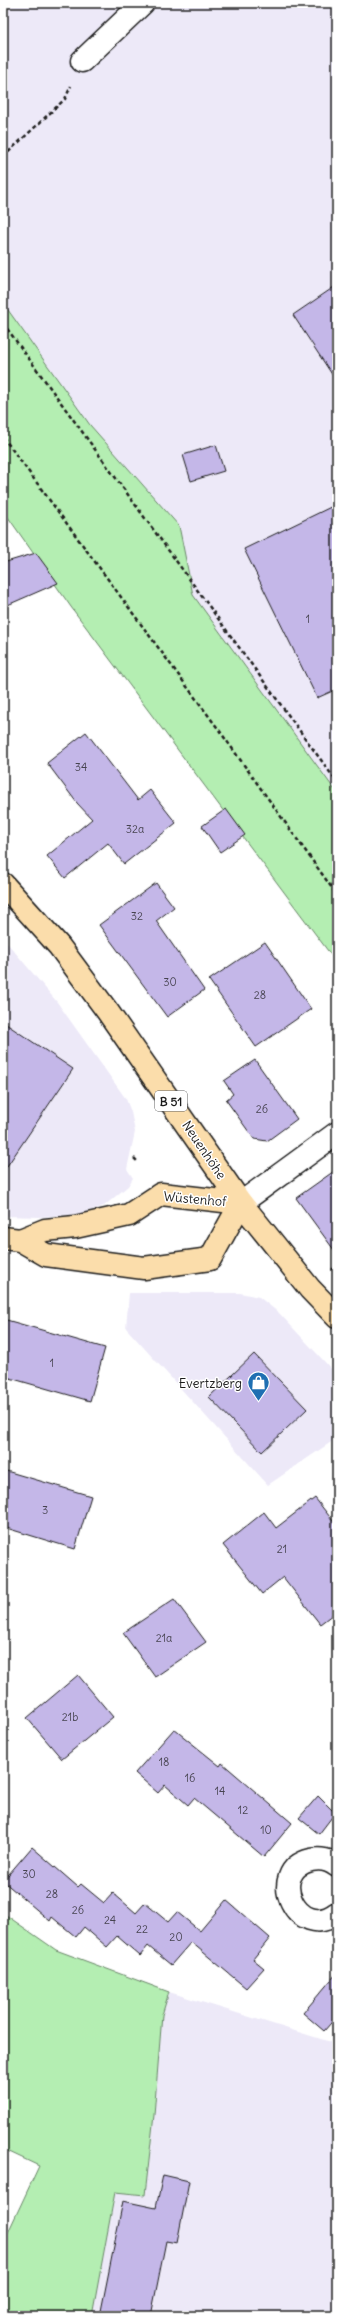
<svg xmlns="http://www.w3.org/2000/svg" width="340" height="2319" viewBox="0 0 340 2319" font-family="Delius,sans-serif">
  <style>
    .built { fill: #ede9f8 }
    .green { fill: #b4eeb2; stroke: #688567 }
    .building { fill: #c4b7e8; stroke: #1c1c1c }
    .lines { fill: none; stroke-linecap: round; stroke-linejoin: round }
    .minor-casing { stroke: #1c1c1c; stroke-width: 25 }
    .major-casing { stroke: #1c1c1c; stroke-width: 25 }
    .path { stroke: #1c1c1c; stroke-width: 2.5; stroke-dasharray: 4 3; stroke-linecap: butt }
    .minor { stroke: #fff; stroke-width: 22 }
    .major { stroke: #fbddab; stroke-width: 22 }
    .labels { text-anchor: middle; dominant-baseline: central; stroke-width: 3; stroke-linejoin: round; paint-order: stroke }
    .number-label { font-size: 11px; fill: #46434f }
    .shield { fill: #fff; stroke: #606060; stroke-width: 1 }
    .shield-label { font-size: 12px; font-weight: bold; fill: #1c1c1c }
    .street-label { font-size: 13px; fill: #1c1c1c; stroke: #fff }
    .poi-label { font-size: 13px; fill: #1c1c1c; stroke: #fff; text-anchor: end }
  </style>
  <rect width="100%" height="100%" fill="#fff"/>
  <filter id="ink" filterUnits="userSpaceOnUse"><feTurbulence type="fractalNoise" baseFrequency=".025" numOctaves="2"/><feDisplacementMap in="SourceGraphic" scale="8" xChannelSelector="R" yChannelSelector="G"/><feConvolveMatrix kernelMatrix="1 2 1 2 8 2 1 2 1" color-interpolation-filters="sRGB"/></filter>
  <g filter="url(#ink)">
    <g class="built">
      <polygon points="3,3 337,3 337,793 193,595 179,526 90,425 3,303"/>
      <polygon points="3,938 57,1002 126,1099 131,1112 135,1132 127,1169 133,1178 128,1186 104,1206 81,1214 40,1217 3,1216"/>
      <polygon points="129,1293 240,1293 259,1297 279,1313 337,1375 337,1438 268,1485 126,1328"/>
      <polygon points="169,1992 337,2044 337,2316 92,2316 115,2192 145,2195 154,2115 162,2015"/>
    </g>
    <g class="green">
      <polygon points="3,303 90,425 179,526 193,595 337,793 337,963 71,607 3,510"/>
      <polygon points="3,1913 56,1950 169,1992 162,2015 154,2115 145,2195 115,2192 92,2316 3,2316 3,2243 39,2166 3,2149"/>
    </g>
    <g class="building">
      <polygon points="337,285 337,382 293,315"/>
      <polygon points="216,445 224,471 191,481 183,455"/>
      <polygon points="337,504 337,689 317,698 244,549"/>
      <polygon points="36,553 58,583 3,607 3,563"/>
      <polygon points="86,732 138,800 150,790 176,823 124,864 108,843 65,878 47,856 92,819 77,803 47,763"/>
      <polygon points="226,809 245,835 220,852 202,826"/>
      <polygon points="156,883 174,907 156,921 204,990 167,1017 99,925"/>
      <polygon points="265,942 311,1009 256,1047 209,980"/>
      <polygon points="3,1022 73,1069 3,1172"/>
      <polygon points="255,1060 297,1119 267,1141 254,1139 226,1100 233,1094 224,1081"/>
      <polygon points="337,1169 337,1254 296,1198"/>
      <polygon points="3,1319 105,1348 90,1401 3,1376"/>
      <polygon points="254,1354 307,1409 262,1452 209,1397"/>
      <polygon points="3,1470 91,1496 75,1549 3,1527"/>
      <polygon points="315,1498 337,1526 337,1611 320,1624 283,1577 262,1594 223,1545 264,1512 276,1528"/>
      <polygon points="174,1599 206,1642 155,1677 123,1633"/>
      <polygon points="78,1675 113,1717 62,1759 27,1718"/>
      <polygon points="174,1729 220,1766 222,1763 292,1823 264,1857 194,1798 188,1805 165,1785 158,1793 135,1773"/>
      <polygon points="318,1796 335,1813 319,1834 299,1818"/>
      <polygon points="32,1847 78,1887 81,1884 104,1903 113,1893 136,1913 145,1903 168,1922 177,1912 200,1931 226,1900 270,1938 253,1959 264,1968 246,1988 191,1942 171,1965 148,1946 140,1956 117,1936 107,1947 84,1927 76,1937 52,1917 50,1921 3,1881"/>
      <polygon points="337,1973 337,2016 324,2031 303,2013"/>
      <polygon points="163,2175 189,2181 177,2243 166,2241 151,2316 100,2316 123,2201 156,2208"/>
    </g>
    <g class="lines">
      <defs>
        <g id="minor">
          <polyline points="82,61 143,3"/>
          <polyline points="241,1203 337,1133"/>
          <path d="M337,1866C330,1860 320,1858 311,1860C264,1871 298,1943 337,1913"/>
        </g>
        <g id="major">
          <polyline points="3,884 59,946 108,1012 241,1203 310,1289 337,1317"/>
          <polyline points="3,1238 20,1240 46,1255 144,1268 210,1259 241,1203"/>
          <polyline points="20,1240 45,1230 75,1227 129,1215 161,1194 241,1203"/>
        </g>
      </defs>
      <use href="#minor" class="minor-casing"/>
      <use href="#major" class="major-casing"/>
      <g class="path">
        <polyline points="3,157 65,99 71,86"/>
        <polyline points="3,323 337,782"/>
        <polyline points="3,437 219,730 337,895"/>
        <polyline points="134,1158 138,1162"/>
        <polyline points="332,1270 337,1266"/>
      </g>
      <use href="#minor" class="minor"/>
      <use href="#major" class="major"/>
    </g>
  </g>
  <defs>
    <symbol id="shop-pin" viewBox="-11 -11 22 30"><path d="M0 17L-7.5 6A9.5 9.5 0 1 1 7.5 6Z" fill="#1f6fb2" stroke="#fff"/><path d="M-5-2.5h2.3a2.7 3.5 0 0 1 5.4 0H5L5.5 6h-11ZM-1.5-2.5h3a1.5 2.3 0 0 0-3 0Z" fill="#fff"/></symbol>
  </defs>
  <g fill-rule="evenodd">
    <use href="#shop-pin" x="246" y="1370" width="25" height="34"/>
  </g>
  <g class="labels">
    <g class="number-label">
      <text x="308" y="619">1</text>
      <text x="81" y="767">34</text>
      <text x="135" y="829">32a</text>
      <text x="137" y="916">32</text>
      <text x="170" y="982">30</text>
      <text x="260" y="995">28</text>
      <text x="262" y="1109">26</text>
      <text x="52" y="1363">1</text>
      <text x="45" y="1510">3</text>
      <text x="282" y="1549">21</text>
      <text x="164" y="1638">21a</text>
      <text x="70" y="1717">21b</text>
      <text x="164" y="1762">18</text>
      <text x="190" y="1778">16</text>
      <text x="220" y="1791">14</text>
      <text x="243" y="1810">12</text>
      <text x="266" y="1830">10</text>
      <text x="29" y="1874">30</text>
      <text x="52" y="1894">28</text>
      <text x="78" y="1910">26</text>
      <text x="110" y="1920">24</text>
      <text x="142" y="1929">22</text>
      <text x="176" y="1937">20</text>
    </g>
    <rect class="shield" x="155" y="1091" width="32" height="20" rx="3"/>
    <g class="shield-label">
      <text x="171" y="1101">B 51</text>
    </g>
    <g class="street-label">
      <text transform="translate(204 1150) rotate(56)">Neuenhöhe</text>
      <text transform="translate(195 1199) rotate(5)">Wüstenhof</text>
    </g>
    <g class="poi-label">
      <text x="242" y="1383">Evertzberg</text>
    </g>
  </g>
  <rect width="340" height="2319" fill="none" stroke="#fff" stroke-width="16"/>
  <rect x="8" y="8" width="324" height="2303" fill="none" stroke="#1c1c1c" stroke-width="1.5" filter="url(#ink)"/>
</svg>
